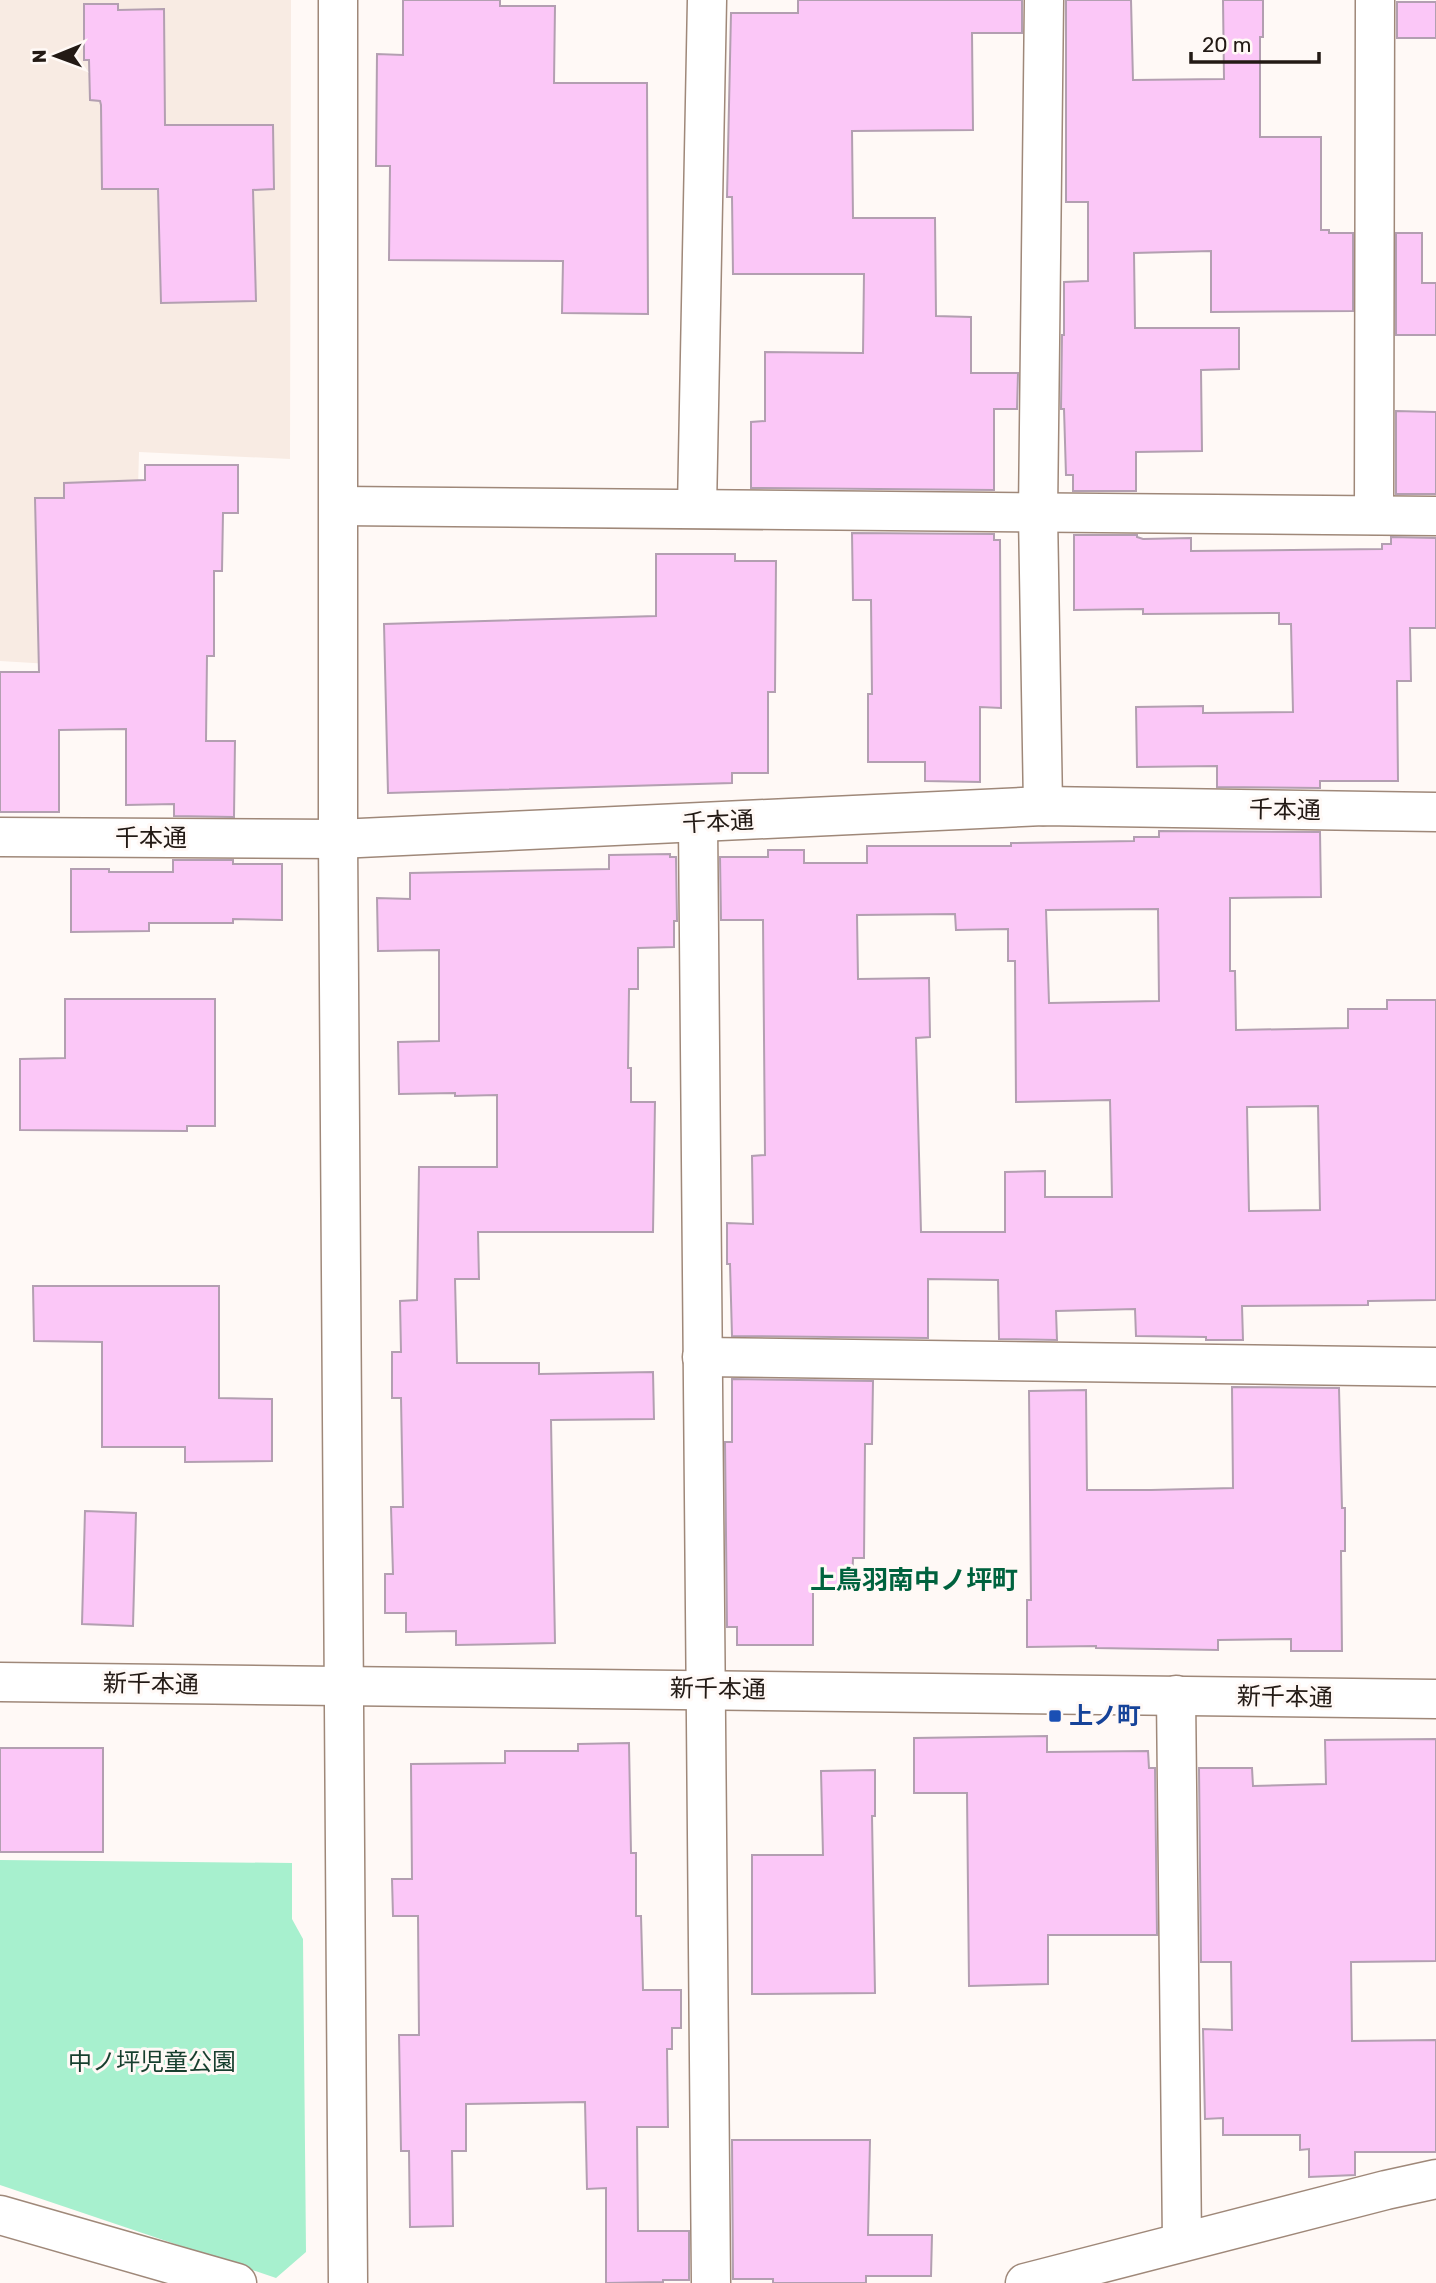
<svg xmlns="http://www.w3.org/2000/svg" width="1436" height="2283" viewBox="0 0 1436 2283" font-family="Rubik,'Noto Sans JP',sans-serif">
  <style>
    .built { fill: #f8ebe3 }
    .green { fill: #a7f0ce }
    .building { fill: #fbc7f7; stroke: #b39fb1; stroke-width: 2; fill-rule: evenodd }
    .lines { fill: none; stroke-linecap: round; stroke-linejoin: round }
    .minor-casing { stroke: #9f8879; stroke-width: 41 }
    .minor { stroke: #fff; stroke-width: 38 }
    .transit-dot { fill: #1a4fb4; stroke: #fff9f6; stroke-width: 2.5 }
    .labels { text-anchor: middle; dominant-baseline: central; stroke-width: 6; stroke-linejoin: round; paint-order: stroke }
    .street-label { font-size: 24px; fill: #231a15; stroke: #fff9f6 }
    .transit-label { font-size: 24px; font-weight: bold; fill: #164399; stroke: #fff9f6; text-anchor: start }
    .park-label { font-size: 24px; fill: #173f2e; stroke: #fff9f6 }
    .neighbourhood-label { font-size: 26px; font-weight: bold; fill: #00623e; stroke: #fff9f6 }
  </style>
  <rect width="100%" height="100%" fill="#fff9f6"/>
  <polygon class="built" points="0,0 291,0 290,459 139,452 133,669 0,661"/>
  <polygon class="green" points="0,1860 292,1863 292,1919 303,1939 306,2252 276,2278 0,2185"/>
  <g class="building">
    <polygon points="403,0 500,0 500,6 555,6 554,83 647,83 648,314 562,313 563,261 389,260 390,166 376,166 377,54 403,55"/>
    <polygon points="798,0 1022,0 1022,33 972,33 973,130 852,131 853,218 935,218 936,316 971,317 971,373 1018,373 1017,409 994,409 994,490 751,488 751,422 765,421 765,352 863,353 864,274 733,274 732,197 727,197 731,13 798,13"/>
    <polygon points="1066,0 1131,0 1133,80 1224,79 1223,0 1263,0 1263,37 1260,37 1260,137 1321,137 1321,230 1329,230 1329,233 1353,233 1353,311 1211,312 1211,251 1134,253 1135,328 1239,328 1239,369 1201,370 1202,451 1136,452 1136,491 1073,491 1073,475 1066,475 1064,409 1061,409 1062,335 1064,335 1064,282 1088,281 1088,202 1066,202"/>
    <rect x="1397" y="2" width="39" height="36"/>
    <polygon points="84,4 118,4 118,10 164,9 165,125 273,125 274,189 253,190 256,301 161,303 158,189 102,189 101,105 100,101 90,100 89,60 84,60"/>
    <polygon points="1396,233 1422,233 1422,283 1436,283 1436,335 1396,335"/>
    <polygon points="1396,411 1436,412 1436,494 1396,494"/>
    <polygon points="145,465 238,465 238,513 223,513 222,571 214,571 214,656 207,656 206,741 235,741 234,817 174,816 174,804 126,805 126,729 59,730 59,812 0,812 0,672 39,672 35,498 64,498 64,483 145,480"/>
    <polygon points="852,533 994,534 994,540 1000,540 1001,708 980,707 980,782 925,781 925,762 868,762 868,694 872,694 871,600 853,600"/>
    <polygon points="1074,535 1137,535 1137,537 1143,539 1191,538 1191,551 1382,549 1382,544 1391,544 1391,537 1436,538 1436,628 1410,628 1411,681 1397,681 1398,781 1320,781 1320,788 1217,787 1217,766 1137,767 1136,707 1203,706 1203,713 1293,712 1291,624 1279,624 1279,613 1143,614 1143,609 1074,610"/>
    <polygon points="656,554 735,554 735,561 776,561 775,692 768,692 768,773 732,773 732,783 388,793 384,624 656,616"/>
    <path d="M1159,831L1320,832L1321,897L1230,898V971H1235L1236,1030L1348,1028V1009H1387V1000H1436V1300L1368,1301V1305L1242,1306L1243,1340H1206V1337L1136,1336L1135,1309L1056,1311L1057,1340L999,1339L998,1280L928,1279V1338L732,1336L730,1264H727V1223L753,1224L752,1156L765,1155L763,920H721L720,857H768V850H804V863H867V846H1011V843L1134,841V837H1159ZM1158,909L1159,1001L1049,1003L1046,910ZM955,914L956,930L1008,929V961H1015L1016,1102L1110,1100L1112,1197H1045V1171L1005,1172V1232H921L916,1038L930,1037L929,978L858,979L857,915ZM1318,1106L1320,1210L1249,1211L1247,1107Z"/>
    <polygon points="670,854 670,857 676,857 677,921 674,921 674,947 638,948 638,989 629,989 628,1068 631,1068 631,1102 655,1102 653,1232 478,1232 479,1279 455,1279 457,1363 539,1363 539,1374 653,1372 654,1419 551,1420 555,1643 456,1645 456,1631 406,1632 406,1613 385,1613 385,1574 393,1574 391,1507 403,1507 401,1398 392,1398 392,1352 401,1352 400,1301 417,1300 419,1167 497,1167 497,1095 455,1096 455,1093 399,1094 398,1042 439,1041 439,950 378,951 377,898 410,899 410,873 609,869 609,855"/>
    <polygon points="173,860 233,860 233,864 282,864 282,920 233,919 233,923 149,923 149,931 71,932 71,869 109,869 109,872 173,872"/>
    <polygon points="65,999 215,999 215,1126 187,1126 187,1131 20,1130 20,1059 65,1058"/>
    <polygon points="33,1286 219,1286 219,1398 272,1399 272,1461 185,1462 185,1447 102,1447 102,1342 34,1341"/>
    <polygon points="732,1379 873,1381 872,1444 865,1444 864,1558 853,1558 852,1585 813,1585 813,1645 737,1645 737,1627 727,1627 725,1442 732,1442"/>
    <polygon points="1232,1387 1339,1388 1342,1508 1345,1508 1345,1551 1341,1551 1342,1651 1291,1651 1291,1639 1218,1640 1218,1650 1096,1648 1096,1646 1027,1647 1027,1600 1031,1600 1029,1391 1086,1390 1087,1490 1151,1490 1233,1488"/>
    <polygon points="85,1511 136,1513 133,1626 82,1624"/>
    <polygon points="1047,1736 1047,1752 1148,1751 1149,1768 1155,1768 1157,1935 1048,1935 1048,1984 969,1986 967,1793 914,1793 914,1738"/>
    <polygon points="1436,1739 1436,1961 1351,1962 1352,2041 1436,2040 1436,2152 1355,2152 1355,2175 1309,2177 1309,2149 1300,2150 1300,2135 1223,2135 1223,2118 1205,2119 1203,2029 1232,2030 1231,1962 1201,1962 1199,1768 1252,1768 1253,1786 1326,1784 1325,1740"/>
    <polygon points="629,1743 631,1853 636,1853 636,1916 641,1916 643,1990 681,1990 681,2028 672,2028 672,2049 667,2049 668,2127 637,2127 638,2231 689,2231 689,2280 663,2280 663,2282 606,2283 606,2188 587,2189 585,2102 466,2104 466,2151 452,2151 453,2226 410,2227 409,2151 401,2151 399,2035 419,2035 418,1916 393,1916 392,1879 412,1879 411,1764 505,1763 505,1751 578,1751 578,1744"/>
    <rect x="0" y="1748" width="103" height="104"/>
    <polygon points="875,1770 875,1816 872,1816 875,1993 752,1994 752,1855 823,1855 821,1771"/>
    <polygon points="732,2140 870,2140 868,2235 932,2235 931,2276 866,2276 866,2283 773,2283 773,2279 733,2279"/>
  </g>
  <g class="lines">
    <defs>
      <g id="minor">
        <polyline points="338,0 338,839 348,2283"/>
        <polyline points="339,506 1436,516"/>
        <polyline points="697,508 707,0"/>
        <polyline points="1374,515 1375,0"/>
        <polyline points="1043,806 1038,514 1044,0"/>
        <polyline points="698,823 711,2283"/>
        <polyline points="0,837 338,839 1043,806 1436,812"/>
        <polyline points="702,1357 1436,1367"/>
        <polyline points="0,1682 1436,1699"/>
        <polyline points="1176,1695 1182,2242"/>
        <polyline points="0,2215 237,2283"/>
        <polyline points="1025,2283 1386,2190 1436,2179"/>
      </g>
    </defs>
    <use href="#minor" class="minor-casing"/>
    <use href="#minor" class="minor"/>
  </g>
  <rect class="transit-dot" x="1048" y="1709" width="14" height="14" rx="3.5"/>
  <g class="labels">
    <g class="street-label">
      <text transform="translate(1285 810) rotate(1)">千本通</text>
      <text transform="translate(718 822) rotate(-3)">千本通</text>
      <text x="151" y="838">千本通</text>
      <text transform="translate(151 1684) rotate(1)">新千本通</text>
      <text transform="translate(718 1689) rotate(1)">新千本通</text>
      <text transform="translate(1285 1697) rotate(1)">新千本通</text>
    </g>
    <g class="transit-label">
      <text x="1069" y="1716">上ノ町</text>
    </g>
    <g class="park-label">
      <text x="152" y="2062">中ノ坪児童公園</text>
    </g>
    <g class="neighbourhood-label">
      <text x="914" y="1580">上鳥羽南中ノ坪町</text>
    </g>
  </g>
  <g transform="translate(56 56) rotate(269)" stroke="#fff9f6" stroke-width="5" paint-order="stroke">
  <path d="M0-5L12 26L0 18L-12 26Z" fill="#231a15"/>
  <text y="-10" font-size="19" font-weight="bold" text-anchor="middle" fill="#231a15">N</text>
  </g>
  <path d="M1191 52v10h128v-10" fill="none" stroke="#231a15" stroke-width="3.5"/>
  <text x="1202" y="52" font-size="21" fill="#231a15" stroke="#fff9f6" stroke-width="5" paint-order="stroke">20 m</text>
</svg>
